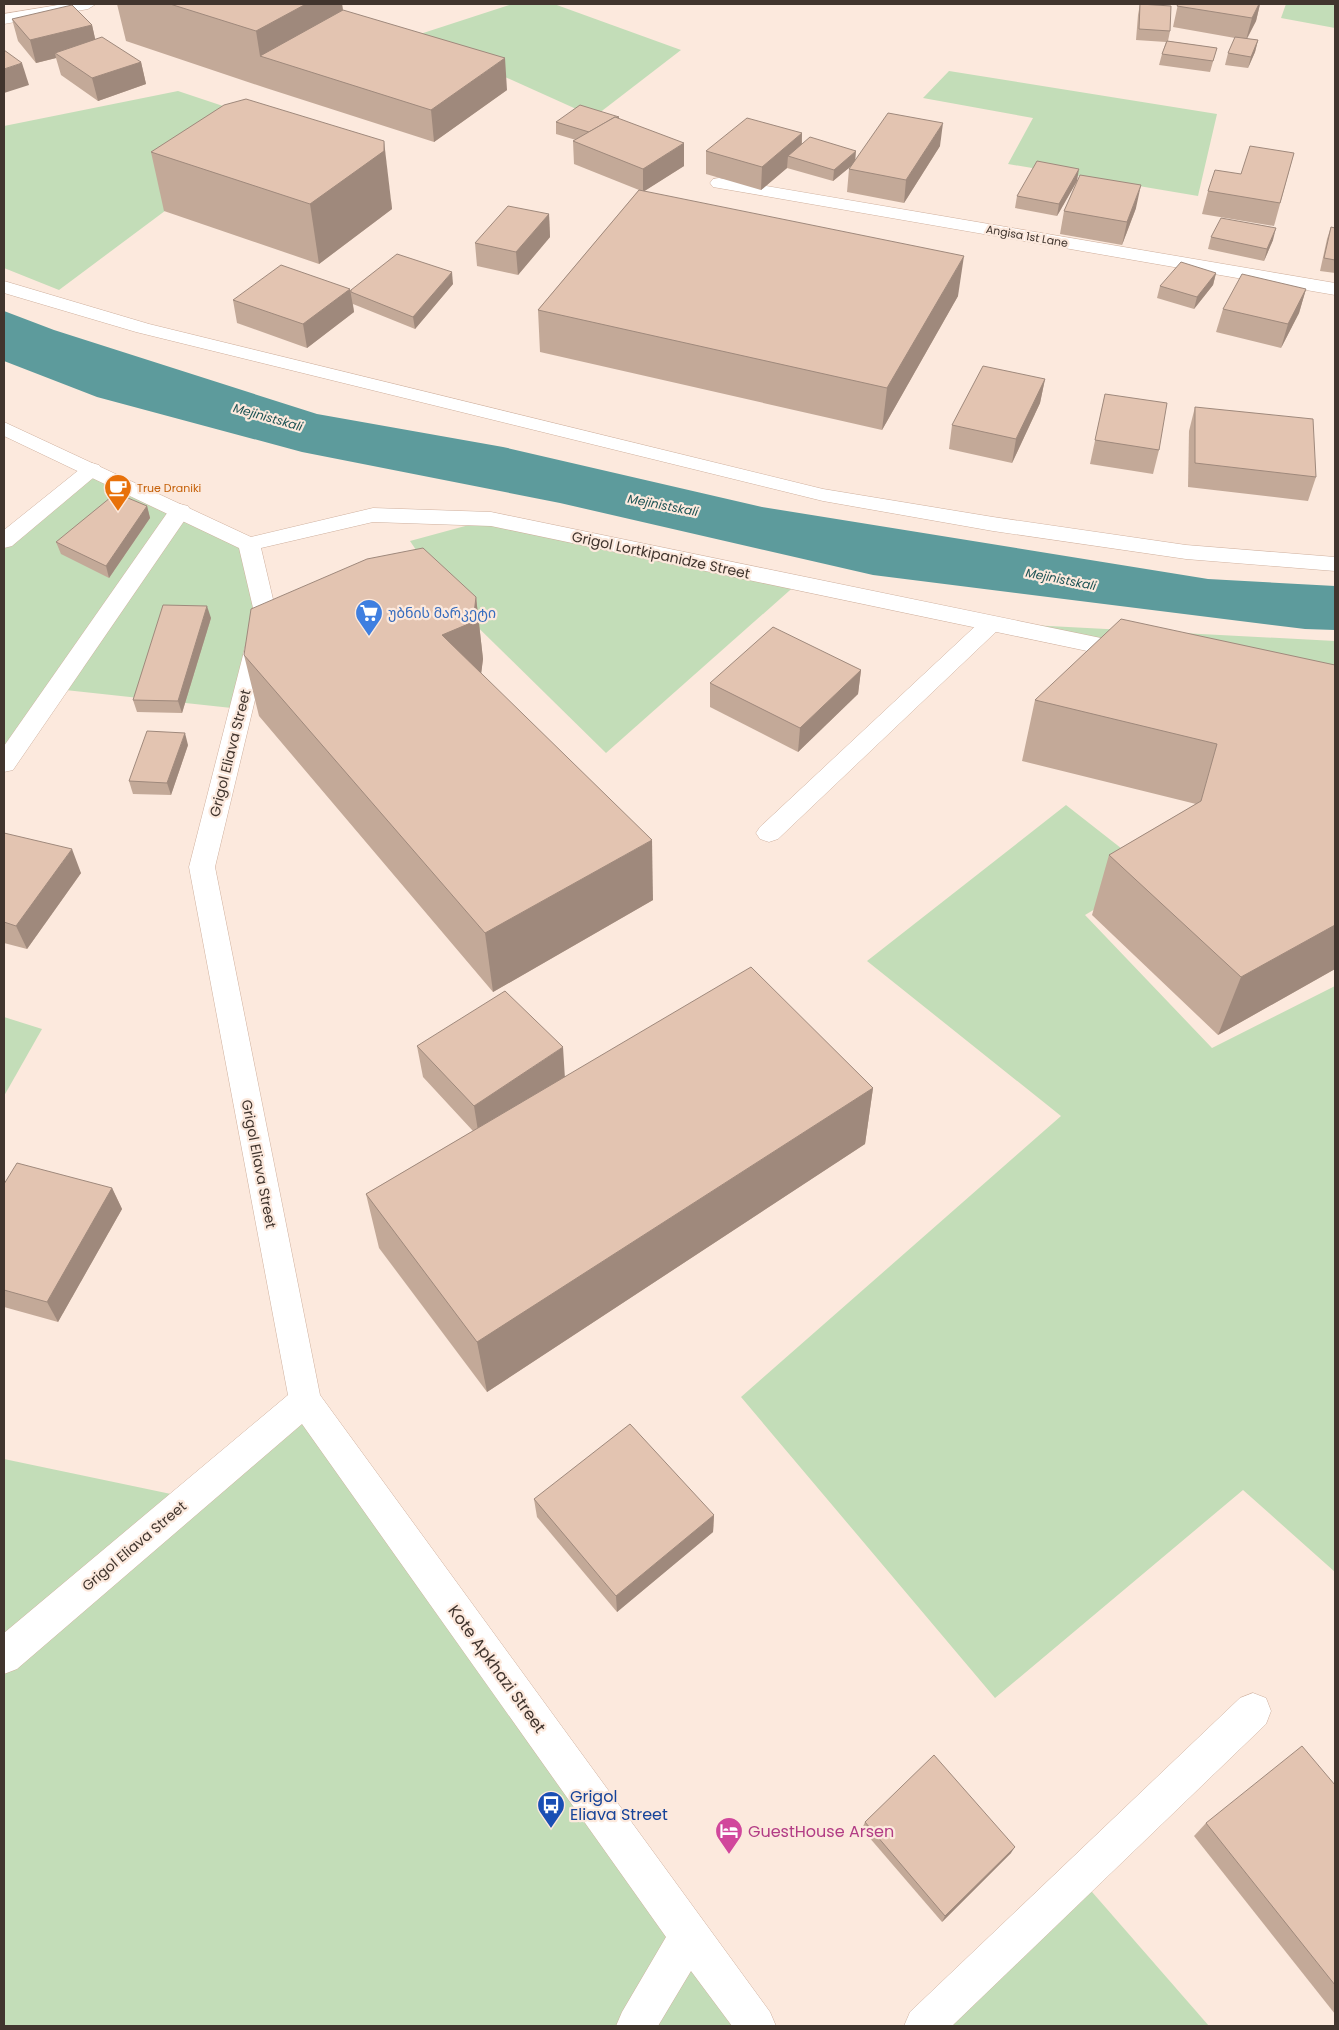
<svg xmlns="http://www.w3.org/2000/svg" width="1339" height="2030" viewBox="0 0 1339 2030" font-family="Poppins,'Noto Sans Georgian',sans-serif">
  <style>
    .green { fill: #c3ddb8 }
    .water { fill: #5d9b9c }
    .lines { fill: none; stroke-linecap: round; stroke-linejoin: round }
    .lane-casing { stroke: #cfb09e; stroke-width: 1 }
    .street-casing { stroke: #cfb09e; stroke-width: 1 }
    .lane { fill: #fff; fill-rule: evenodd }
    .street { fill: #fff; fill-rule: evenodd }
    .wall { fill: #c3a998 }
    .shaded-wall { fill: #9f897c }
    .building { fill: #e3c4b1; stroke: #9f897c }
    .labels { text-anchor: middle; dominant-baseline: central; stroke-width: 4.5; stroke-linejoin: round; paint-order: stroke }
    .far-street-label { font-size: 11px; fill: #41352e; stroke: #fce9dd }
    .far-food-label { font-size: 11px; fill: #c56008; stroke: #fce9dd; text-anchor: start }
    .far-water-label { font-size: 12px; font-style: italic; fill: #1c5354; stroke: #fce9dd }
    .street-label { font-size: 14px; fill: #41352e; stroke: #fce9dd }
    .shop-label { font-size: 14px; fill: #366cbe; stroke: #fce9dd; text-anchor: start }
    .near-street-label { font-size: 16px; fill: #41352e; stroke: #fce9dd }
    .near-transit-label { font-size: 16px; fill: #164399; stroke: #fce9dd; text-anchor: start }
    .near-hotel-label { font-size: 16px; fill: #b23c85; stroke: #fce9dd; text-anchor: start }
  </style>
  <rect width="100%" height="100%" fill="#fce9dd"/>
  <g class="green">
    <polygon points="512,4 554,4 681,50 594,117 414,36"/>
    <polygon points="1286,4 1335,4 1335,28 1281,18"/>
    <polygon points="949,71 1217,114 1198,196 1008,164 1033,118 923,98"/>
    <polygon points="178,91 280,125 59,290 4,268 4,126"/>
    <polygon points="92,469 249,544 265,612 241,709 56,689 4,764 4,541"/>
    <polygon points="491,519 798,583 606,753 449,599 410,541"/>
    <polygon points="992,623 1335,641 1335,702"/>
    <polygon points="1066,805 1154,874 1085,915 1212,1048 1335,986 1335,1572 1243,1490 995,1698 741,1397 1061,1116 867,961"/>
    <polygon points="4,1017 42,1029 4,1096"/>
    <polygon points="305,1401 756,2026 4,2026 4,1459 190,1498"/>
    <polygon points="1079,1877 1209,2026 924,2026"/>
  </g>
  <polygon class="water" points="4,311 54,330 317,414 503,447 762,507 1208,579 1335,586 1335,630 1305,629 873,575 560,503 302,452 97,397 4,361"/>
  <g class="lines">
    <defs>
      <g id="lane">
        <polygon points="92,463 99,465 102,469 99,473 12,546 4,548 4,530 85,465"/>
        <polygon points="180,504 188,506 191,511 13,770 4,772 4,746 172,506"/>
        <polygon points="992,616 1000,618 1003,623 1000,628 778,839 769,842 760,839 756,833 760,827 984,618"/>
        <polygon points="1253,1693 1266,1698 1271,1711 1266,1724 952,2026 904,2026 910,2012 1240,1698"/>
      </g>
      <g id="street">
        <polygon points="64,4 96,4 88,9 4,24 4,14"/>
        <polygon points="719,178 1335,283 1335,295 713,187 710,183 713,179"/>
        <polygon points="4,281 149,324 823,489 993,517 1186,545 1335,557 1335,571 1186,559 993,531 823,501 136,332 4,293"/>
        <polygon points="4,422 251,537 373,508 491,512 1130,644 1138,647 1142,652 1138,657 1130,660 491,526 373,522 261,548 276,612 215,867 320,1395 770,2012 776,2026 732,2026 691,1971 658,2026 616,2026 622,2012 666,1937 302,1424 17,1669 4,1674 4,1633 288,1395 189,867 254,612 239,548 4,436"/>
      </g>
    </defs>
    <use href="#lane" class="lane-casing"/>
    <use href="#street" class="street-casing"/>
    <use href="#lane" class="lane"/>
    <use href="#street" class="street"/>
  </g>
  <g class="wall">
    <polygon points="117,4 342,4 343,10 507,90 434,142 266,88 126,41"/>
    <polygon points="1140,4 1170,31 1168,41 1217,48 1210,72 1159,65 1162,54 1166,42 1136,40 1138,15"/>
    <polygon points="1178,4 1260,4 1256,21 1247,39 1258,40 1255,52 1248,68 1225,65 1228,53 1235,38 1173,27"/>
    <polygon points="12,19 92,25 95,39 141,62 146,84 98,101 61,75 56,58 36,63 18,41"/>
    <polygon points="619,117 619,119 684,166 644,191 958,296 882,430 540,352 538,310 639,190 574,164 573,141 576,140 556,134 556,122"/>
    <polygon points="802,133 802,144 855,161 940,146 904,203 847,192 849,169 852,165 833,181 787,168 761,190 706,174 706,151"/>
    <polygon points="151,152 391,200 392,209 319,264 164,211"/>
    <polygon points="1294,153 1274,226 1202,214 1208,191 1241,174"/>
    <polygon points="1077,181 1057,216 1015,208 1017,196"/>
    <polygon points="1136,208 1122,245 1060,234 1064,211"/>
    <polygon points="549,214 550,237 518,275 477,266 475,243"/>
    <polygon points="1331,227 1335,228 1335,273 1320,271 1327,239"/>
    <polygon points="1211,237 1273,240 1264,261 1208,249"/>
    <polygon points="1216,273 1213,285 1194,309 1157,298 1160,286"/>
    <polygon points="453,284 415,329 353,304 354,312 307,348 237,323 233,300 351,290"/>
    <polygon points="1306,289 1299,313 1281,348 1216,332 1223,309"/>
    <polygon points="1045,379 1040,403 1012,463 949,449 952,425"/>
    <polygon points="1105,394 1159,450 1153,474 1090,464"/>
    <polygon points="1195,407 1316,477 1308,501 1188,487 1189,431"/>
    <polygon points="147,506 150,518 109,578 61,554 56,542"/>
    <polygon points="476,597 483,659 481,673 653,900 493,992 259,716 244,655"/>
    <polygon points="211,618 182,713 137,712 133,700"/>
    <polygon points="1335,665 1335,969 1218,1035 1092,915 1109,855 1196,804 1022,761 1035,700"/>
    <polygon points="861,670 858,694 798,752 710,707 710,683"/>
    <polygon points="188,745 171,795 133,794 129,781"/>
    <polygon points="4,833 81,873 27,949 4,943"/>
    <polygon points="417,1046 565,1076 873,1088 865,1144 487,1392 379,1248 366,1194 473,1131 423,1077"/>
    <polygon points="4,1184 112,1188 122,1209 58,1322 4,1307"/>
    <polygon points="534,1499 714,1515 713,1532 617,1612 537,1517"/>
    <polygon points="1335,1785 1335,2014 1194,1836 1206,1823"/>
    <polygon points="865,1822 1011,1853 942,1922 862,1829"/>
  </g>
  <g class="shaded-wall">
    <polygon points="306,4 342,4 347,41 260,56 256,31"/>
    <polygon points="1259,4 1260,4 1256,21 1246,40 1252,18"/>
    <polygon points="92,25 97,47 55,53 56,58 36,63 30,40"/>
    <polygon points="1258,40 1255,52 1248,68 1251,57"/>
    <polygon points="505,58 507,90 434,142 431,110"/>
    <polygon points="141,62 146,84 98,101 92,78"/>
    <polygon points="22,63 29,85 4,93 4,69"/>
    <polygon points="943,123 940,146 904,203 906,180"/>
    <polygon points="802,133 801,156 788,156 787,168 761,190 762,167"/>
    <polygon points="384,141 392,209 319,264 310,204"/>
    <polygon points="684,143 684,166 643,192 643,169"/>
    <polygon points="856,151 855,163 833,181 834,170"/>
    <polygon points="1079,169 1077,181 1057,216 1059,204"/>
    <polygon points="1141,185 1136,208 1122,245 1127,222"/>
    <polygon points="549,214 550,237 518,275 516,252"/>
    <polygon points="1276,228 1273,240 1264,261 1267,249"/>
    <polygon points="964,256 958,296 882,430 887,388"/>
    <polygon points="452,272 453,284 415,329 413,317"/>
    <polygon points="1216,273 1213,285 1194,309 1197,297"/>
    <polygon points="350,289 354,312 307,348 303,324"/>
    <polygon points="1306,289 1299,313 1281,348 1288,324"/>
    <polygon points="1045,379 1040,403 1012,463 1016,439"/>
    <polygon points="147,506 150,518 109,578 106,566"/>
    <polygon points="476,597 483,659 480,683 442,635"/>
    <polygon points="207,606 211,618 182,713 178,701"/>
    <polygon points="861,670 858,694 798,752 800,728"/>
    <polygon points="185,733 188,745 171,795 167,783"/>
    <polygon points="652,840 653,900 493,992 485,933"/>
    <polygon points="72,849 81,873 27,949 16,926"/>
    <polygon points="1335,925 1335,969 1218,1035 1241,977"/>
    <polygon points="563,1047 565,1079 479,1137 474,1106"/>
    <polygon points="873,1088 865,1144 487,1392 477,1342"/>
    <polygon points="112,1188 122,1209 58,1322 47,1302"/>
    <polygon points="714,1515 713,1532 617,1612 616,1596"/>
    <polygon points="1015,1847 1011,1853 942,1922 945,1916"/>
  </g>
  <g class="building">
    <polygon points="170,4 306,4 256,31"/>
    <polygon points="1140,4 1171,6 1170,31 1139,29"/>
    <polygon points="1178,4 1259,4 1252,18 1177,6"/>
    <polygon points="72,5 92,25 30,40 12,19"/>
    <polygon points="343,10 505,58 431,110 260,56"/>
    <polygon points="102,37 141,62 92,78 55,53"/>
    <polygon points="1235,37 1258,40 1251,57 1228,53"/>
    <polygon points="1167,41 1217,48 1213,61 1162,54"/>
    <polygon points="4,50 22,63 4,69"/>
    <polygon points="246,99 384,141 384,151 310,204 151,152 224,105"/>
    <polygon points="580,105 619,117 617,118 615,117 589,132 556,122"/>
    <polygon points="888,113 943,123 906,180 849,169"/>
    <polygon points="615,117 684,143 643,169 573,141"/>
    <polygon points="747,118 802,133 762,167 706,151"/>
    <polygon points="810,137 856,151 834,170 788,156"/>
    <polygon points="1250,146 1294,153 1280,203 1208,191 1215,170 1241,174"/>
    <polygon points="1037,161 1079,169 1059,204 1017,196"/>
    <polygon points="1080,175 1141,185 1127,222 1064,211"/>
    <polygon points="639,190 964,256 887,388 538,310"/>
    <polygon points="508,206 549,214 516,252 475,243"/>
    <polygon points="1221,218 1276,228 1267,249 1211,237"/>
    <polygon points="1331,227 1335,228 1335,260 1324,258"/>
    <polygon points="397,254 452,272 413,317 351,292 351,290"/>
    <polygon points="1181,262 1216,273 1197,297 1160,286"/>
    <polygon points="281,265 350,289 303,324 233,300"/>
    <polygon points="1242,274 1306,289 1288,324 1223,309"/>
    <polygon points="983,366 1045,379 1016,439 952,425"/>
    <polygon points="1105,394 1167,403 1159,450 1095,440"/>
    <polygon points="1195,407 1313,419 1316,477 1195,463"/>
    <polygon points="116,493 147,506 106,566 56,542"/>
    <polygon points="423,548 476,597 473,622 442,635 652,840 485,933 244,655 251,609 367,559"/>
    <polygon points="163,605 207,606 178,701 133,700"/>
    <polygon points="1121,619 1335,665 1335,925 1241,977 1109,855 1201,801 1217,744 1035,700"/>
    <polygon points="773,627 861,670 800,728 710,683"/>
    <polygon points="147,731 185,733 167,783 129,781"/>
    <polygon points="4,833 72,849 16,926 4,922"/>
    <polygon points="751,967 873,1088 477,1342 366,1194"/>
    <polygon points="505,991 563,1047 474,1106 417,1046"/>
    <polygon points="17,1163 112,1188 47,1302 4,1290 4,1184"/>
    <polygon points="630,1424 714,1515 616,1596 534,1499"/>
    <polygon points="1302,1746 1335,1785 1335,1985 1206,1823"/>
    <polygon points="934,1755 1015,1847 945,1916 865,1822"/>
  </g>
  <defs>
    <symbol id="cafe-pin" viewBox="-11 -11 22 30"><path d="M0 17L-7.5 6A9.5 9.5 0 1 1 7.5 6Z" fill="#e8710a" stroke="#fce9dd"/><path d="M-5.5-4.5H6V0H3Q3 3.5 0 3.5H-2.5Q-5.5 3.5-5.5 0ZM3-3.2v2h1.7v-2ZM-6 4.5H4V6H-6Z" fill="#fff"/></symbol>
    <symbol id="supermarket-pin" viewBox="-11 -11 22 30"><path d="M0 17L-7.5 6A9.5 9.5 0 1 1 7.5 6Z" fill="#3f7fe0" stroke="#fce9dd"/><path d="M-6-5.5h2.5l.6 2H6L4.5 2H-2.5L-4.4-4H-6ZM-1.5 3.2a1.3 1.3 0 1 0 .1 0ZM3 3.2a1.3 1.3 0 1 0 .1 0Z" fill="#fff"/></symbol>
    <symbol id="bus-pin" viewBox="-11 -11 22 30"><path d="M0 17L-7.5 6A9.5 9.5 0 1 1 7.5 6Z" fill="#1a4fb4" stroke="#fce9dd"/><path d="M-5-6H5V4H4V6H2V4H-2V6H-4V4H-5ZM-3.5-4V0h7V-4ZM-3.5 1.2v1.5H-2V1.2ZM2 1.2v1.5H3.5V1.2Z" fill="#fff"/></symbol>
    <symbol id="hotel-pin" viewBox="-11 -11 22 30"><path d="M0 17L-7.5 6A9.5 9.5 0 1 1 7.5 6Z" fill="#d1479c" stroke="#fce9dd"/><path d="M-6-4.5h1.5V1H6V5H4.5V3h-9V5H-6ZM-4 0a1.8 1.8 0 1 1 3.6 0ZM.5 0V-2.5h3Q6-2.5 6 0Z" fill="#fff"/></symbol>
  </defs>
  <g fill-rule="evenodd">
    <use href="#cafe-pin" x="102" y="472" width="32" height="43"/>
    <use href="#supermarket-pin" x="353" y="597" width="32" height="43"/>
    <use href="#bus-pin" x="535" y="1789" width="32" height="43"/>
    <use href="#hotel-pin" x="713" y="1815" width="32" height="43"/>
  </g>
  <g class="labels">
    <g class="far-street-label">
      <text transform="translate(1027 236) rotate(10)">Angisa 1st Lane</text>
    </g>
    <g class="far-food-label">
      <text x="137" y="488">True Draniki</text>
    </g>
    <g class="far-water-label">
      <text transform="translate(268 417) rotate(16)">Mejinistskali</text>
      <text transform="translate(663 505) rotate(11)">Mejinistskali</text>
      <text transform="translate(1061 579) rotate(11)">Mejinistskali</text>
    </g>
    <g class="street-label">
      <text transform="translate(661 555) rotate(12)">Grigol Lortkipanidze Street</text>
      <text transform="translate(230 753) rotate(-76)">Grigol Eliava Street</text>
      <text transform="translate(259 1164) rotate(79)">Grigol Eliava Street</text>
      <text transform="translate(134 1546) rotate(-40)">Grigol Eliava Street</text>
    </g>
    <g class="shop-label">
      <text x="388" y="613">უბნის მარკეტი</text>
    </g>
    <g class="near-street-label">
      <text transform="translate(497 1669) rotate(54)">Kote Apkhazi Street</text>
    </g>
    <g class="near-transit-label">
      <text x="570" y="1796">Grigol<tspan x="570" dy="18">Eliava Street</tspan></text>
    </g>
    <g class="near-hotel-label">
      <text x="748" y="1831">GuestHouse Arsen</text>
    </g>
  </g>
  <rect width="1339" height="2030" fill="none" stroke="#41352e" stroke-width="10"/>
</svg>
